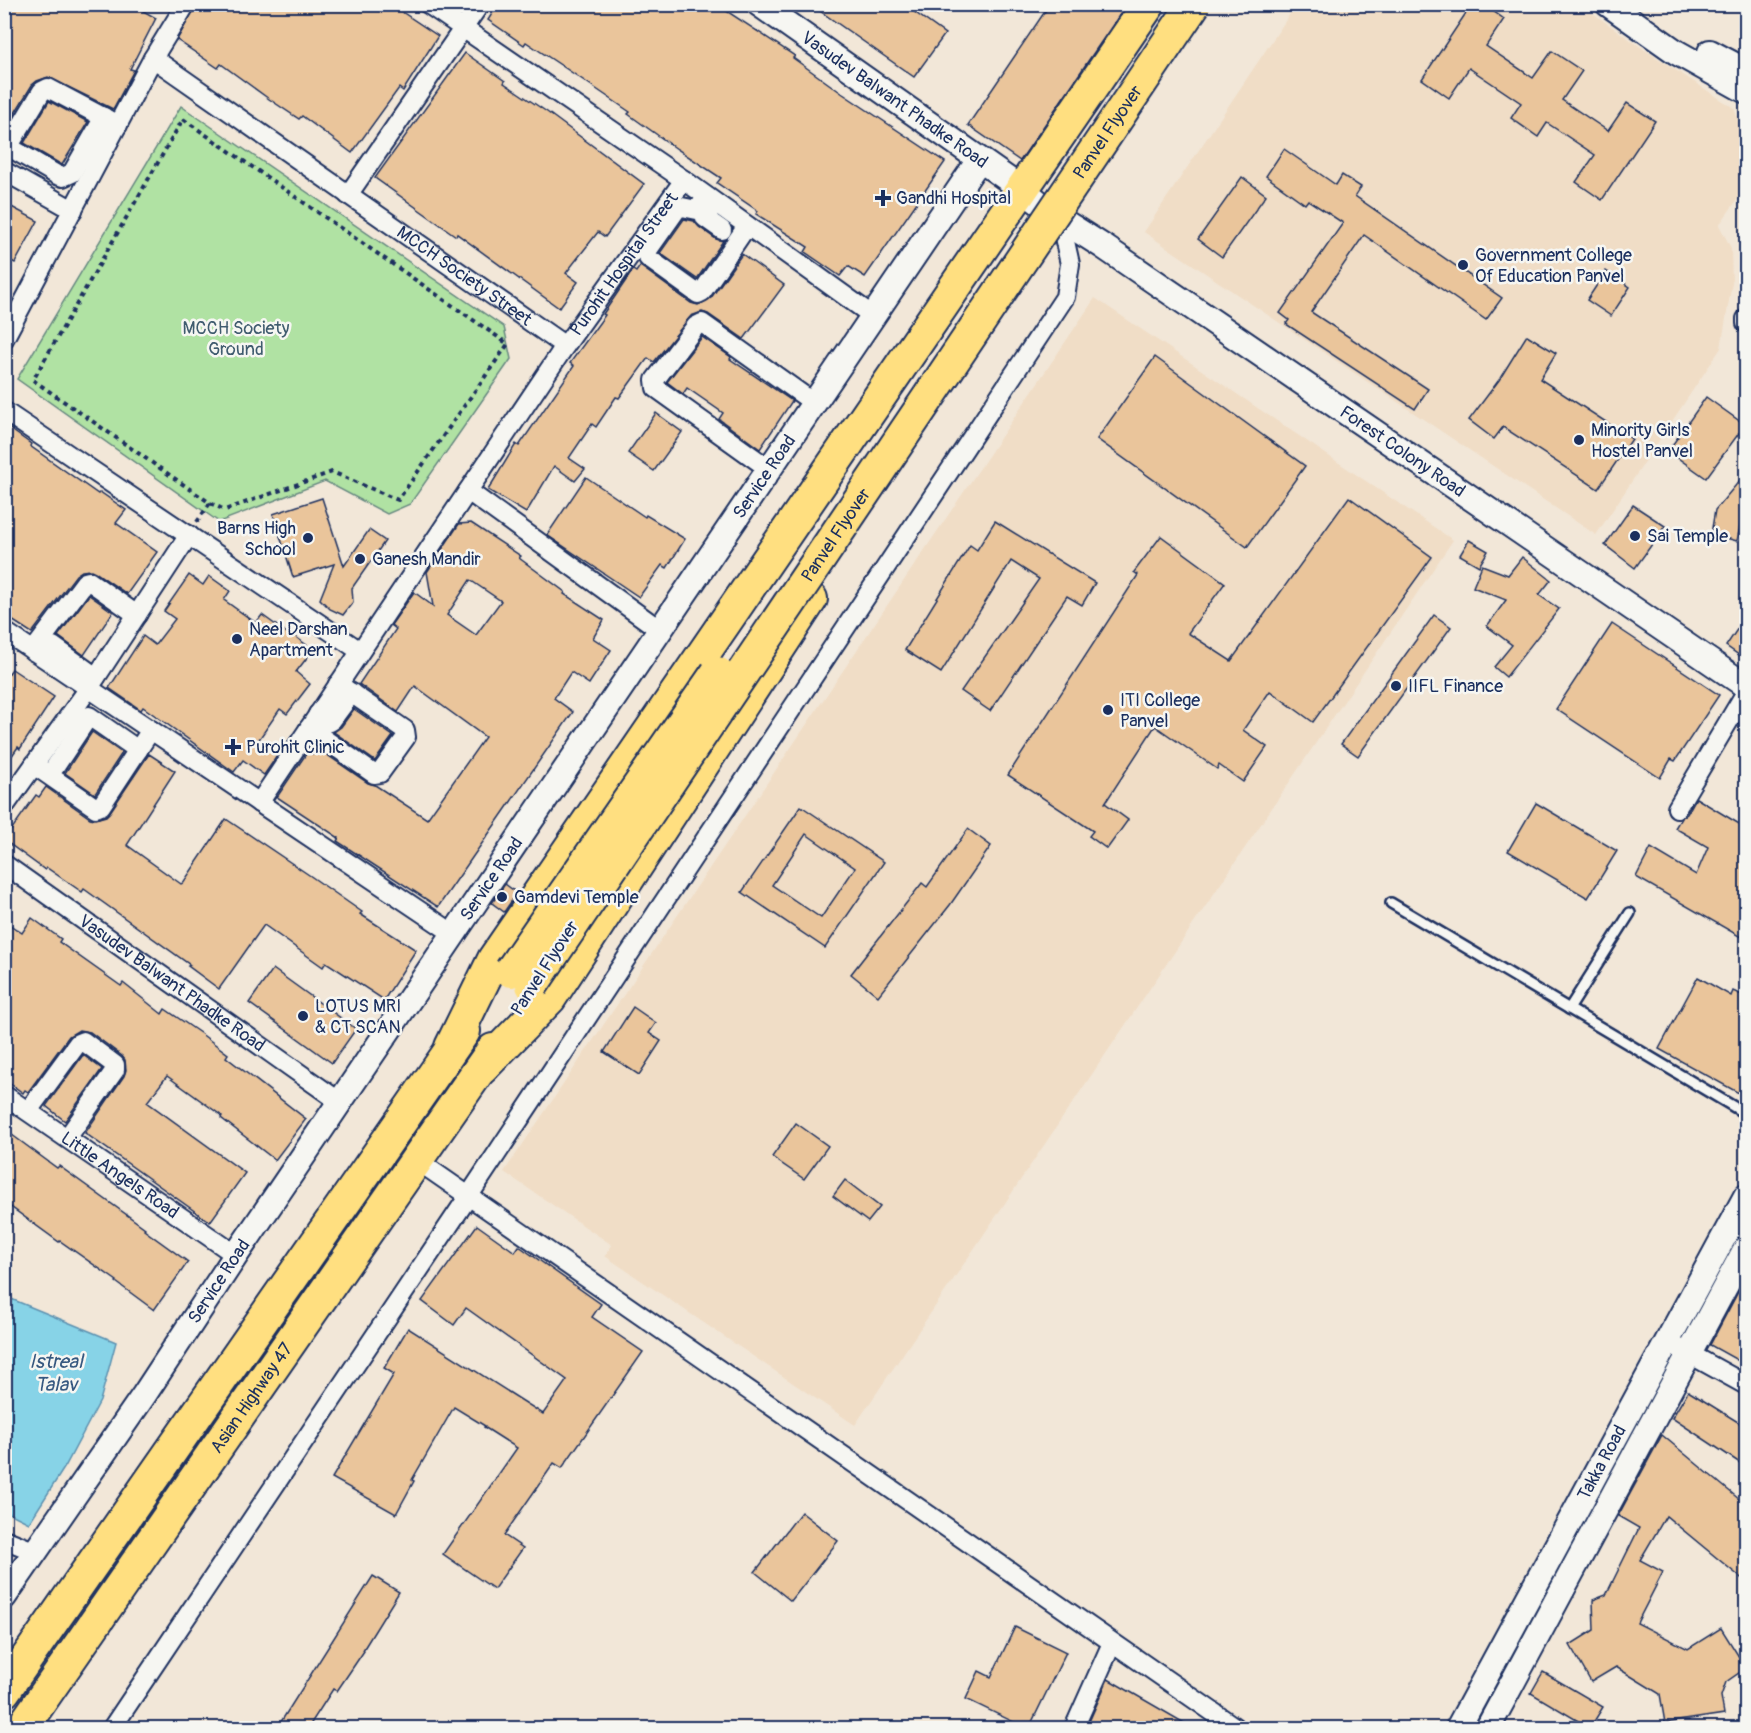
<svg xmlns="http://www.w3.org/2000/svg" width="1751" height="1733" viewBox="0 0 1751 1733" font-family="Pangolin,sans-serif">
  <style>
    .built { fill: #f0ddc6 }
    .green { fill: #b0e2a3; stroke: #668880; stroke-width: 1.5 }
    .water { fill: #87d3e7; stroke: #5c91b0; stroke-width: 1.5 }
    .building { fill: #eac59b; stroke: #1b2f5e; stroke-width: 1.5; fill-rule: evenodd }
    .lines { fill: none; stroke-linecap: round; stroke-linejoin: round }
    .lane-casing { stroke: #1b2f5e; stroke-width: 14 }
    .street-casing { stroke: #1b2f5e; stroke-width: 22 }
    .secondary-casing { stroke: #1b2f5e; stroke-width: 28 }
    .highway-casing { stroke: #1b2f5e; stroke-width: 36 }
    .path { stroke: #1b2f5e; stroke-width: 4; stroke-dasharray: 4.5 4.5; stroke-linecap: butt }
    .lane { stroke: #f6f6f2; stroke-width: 9 }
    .street { stroke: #f6f6f2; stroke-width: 18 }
    .secondary { stroke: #f6f6f2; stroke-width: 24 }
    .highway { stroke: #ffdf80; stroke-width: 32 }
    .highway-bridge-casing { stroke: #1b2f5e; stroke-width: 36; stroke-linecap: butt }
    .highway-bridge { stroke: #ffdf80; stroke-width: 32 }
    .poi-dot { fill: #1b2f5e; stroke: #f6f6f2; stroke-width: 2 }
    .labels { text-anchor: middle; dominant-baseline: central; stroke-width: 5; stroke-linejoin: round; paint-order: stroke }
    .street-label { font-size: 18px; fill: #1b2f5e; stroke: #f6f6f2 }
    .poi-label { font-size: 18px; fill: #1b2f5e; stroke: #f6f6f2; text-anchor: start }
    .park-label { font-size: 18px; fill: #405c6f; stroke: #f6f6f2 }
    .water-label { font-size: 20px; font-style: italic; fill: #365880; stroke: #f6f6f2 }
  </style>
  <rect width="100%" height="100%" fill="#f2e7d8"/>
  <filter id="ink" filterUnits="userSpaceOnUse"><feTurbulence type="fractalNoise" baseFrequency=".0167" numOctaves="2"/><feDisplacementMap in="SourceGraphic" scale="12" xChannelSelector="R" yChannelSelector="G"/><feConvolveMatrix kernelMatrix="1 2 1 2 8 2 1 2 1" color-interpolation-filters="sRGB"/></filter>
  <g filter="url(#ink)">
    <g class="built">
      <polygon points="1296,5 1581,5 1645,50 1734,108 1744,137 1746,159 1740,196 1719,225 1731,248 1732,283 1721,348 1596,535 1144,232"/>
      <polygon points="1095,298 1453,540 855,1425 605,1256 612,1245 504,1172"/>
    </g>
    <polygon class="green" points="181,106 504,327 511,359 410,504 387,514 325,481 219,522 17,379"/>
    <polygon class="water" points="4,1296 116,1342 100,1401 66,1465 29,1523 5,1511"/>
    <g class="building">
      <polygon points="4,4 131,4 156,18 130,69 134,70 113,109 48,77 37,81 32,85 4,131"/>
      <polygon points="197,4 390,4 438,36 403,91 399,88 352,153 302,116 299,119 269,99 221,64 218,68 177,40"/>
      <polygon points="498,4 716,4 795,56 793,58 843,94 945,162 865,277 848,266 840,276 805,252 808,247 756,214 758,211 717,183 721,178 677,149 628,114 630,112 589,84 526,42 524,45 488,20"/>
      <polygon points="810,4 903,4 945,34 914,77"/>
      <polygon points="1050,4 1127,4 1020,161 968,125"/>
      <polygon points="1472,4 1483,4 1504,19 1486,46 1533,78 1552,51 1582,71 1562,100 1608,131 1627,103 1655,121 1602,200 1576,182 1595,155 1547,123 1538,137 1511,118 1521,103 1469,68 1449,98 1422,79"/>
      <polygon points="465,53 505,81 504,83 547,112 644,184 605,237 598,232 566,273 578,282 559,308 457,234 456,236 375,178"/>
      <polygon points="49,101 88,122 62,165 24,143"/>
      <polygon points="1284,149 1336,185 1342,175 1361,187 1355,196 1502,298 1486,320 1364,235 1311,312 1428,389 1415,409 1286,324 1289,320 1280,313 1343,223 1308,200 1305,204 1266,176"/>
      <polygon points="1242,177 1266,195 1222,257 1198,239"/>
      <polygon points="4,203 38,221 15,263 4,257"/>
      <polygon points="684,219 694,221 699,227 716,239 723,241 697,279 660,253"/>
      <polygon points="742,254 784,285 744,339 708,314 702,312 691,316 654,362 648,358 619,398 616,397 596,427 592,424 569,458 585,469 575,481 554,466 526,513 488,490 516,444 519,446 574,366 570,363 605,315 603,314 633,270 636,272 640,266 691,303 698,305 711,298"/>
      <polygon points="1606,271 1630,287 1611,316 1587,300"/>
      <polygon points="1527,335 1556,353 1540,379 1632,439 1598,489 1503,427 1494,439 1469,420 1499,380"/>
      <polygon points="702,337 731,357 730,359 792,401 760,449 719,419 723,413 687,388 683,394 667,382"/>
      <polygon points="1155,357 1305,466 1247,547 1097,439"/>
      <polygon points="1706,397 1745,425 1706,478 1668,451"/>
      <polygon points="656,413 682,432 654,471 628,453"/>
      <polygon points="10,429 31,444 30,446 98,494 100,492 126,510 116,523 157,552 127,594 95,572 91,570 82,571 76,575 32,633 4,615 4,437"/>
      <polygon points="1746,473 1746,497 1737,541 1711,534 1715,510"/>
      <polygon points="586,477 645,517 646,515 685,539 667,568 662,565 639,597 547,535"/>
      <polygon points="1349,497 1432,557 1313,722 1270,691 1243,730 1267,747 1243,782 1219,765 1217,769 1155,726 1105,803 1128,820 1107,849 1089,836 1093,831 1008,775 1138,575 1134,572 1161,536 1225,583 1188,633 1231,661"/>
      <polygon points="322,498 344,566 369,530 385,541 352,588 353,602 343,615 330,609 320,599 334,564 293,577 273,514"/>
      <polygon points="1633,505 1665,526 1635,568 1605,545"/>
      <polygon points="995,521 1095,583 1082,605 1067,596 990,711 961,691 1039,579 1011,561 941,673 905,650 970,545 977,550"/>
      <path d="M471,523L521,556L519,558L565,592L564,594L604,620L593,638L611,650L589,684L571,672L554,698L573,712L438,907L337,841L339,838L277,797L308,751L312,754L317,748L368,783L375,785L427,819L485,737L415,686L398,712L359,684L396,629L391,625L414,592L433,606L427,572L459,524ZM470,580L501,601L476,635L447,615Z"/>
      <polygon points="1469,540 1488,551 1479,566 1460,555"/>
      <polygon points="1522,557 1551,580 1539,595 1559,609 1506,677 1494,667 1512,645 1487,626 1506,600 1473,587 1482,565 1508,575"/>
      <polygon points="189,575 203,585 209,576 230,591 224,600 256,623 262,615 287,633 289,632 313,650 296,672 310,684 287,714 280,709 257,742 277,756 264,775 243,760 234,772 143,707 141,710 109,688 143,636 155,645 175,619 164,611"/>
      <polygon points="89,595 113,612 84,655 58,636"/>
      <polygon points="1434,615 1451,627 1358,756 1341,744"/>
      <polygon points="1746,616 1746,660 1726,646"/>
      <polygon points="1612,624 1719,695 1675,761 1671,759 1660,778 1556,709"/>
      <polygon points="12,669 54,697 20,749 18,747 4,767 4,680"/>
      <polygon points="354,709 393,736 375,761 334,732 341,727"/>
      <polygon points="92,732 122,753 95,794 65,773"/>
      <polygon points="149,754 175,771 127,845 181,884 183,883 226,819 312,877 362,912 360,914 416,950 384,1000 326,962 323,967 264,925 219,989 188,966 190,965 84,889 82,892 47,868 45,870 4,840 36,795 39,797 46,787 90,818 95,819 106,816 110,812"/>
      <polygon points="1696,798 1746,828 1746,940 1636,877 1651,848 1696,875 1708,847 1675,828 1681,818 1687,814"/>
      <polygon points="1536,803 1617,851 1588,898 1508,851"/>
      <path d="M801,806L884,862L825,948L742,892ZM806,834L855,868L821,918L772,885Z"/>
      <polygon points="968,829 991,846 950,905 878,996 851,974 922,883 927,887"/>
      <polygon points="505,884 517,893 504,912 492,903"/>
      <polygon points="32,918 61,939 59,942 121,986 123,983 162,1014 165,1009 200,1033 228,1054 226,1057 306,1119 275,1160 221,1118 222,1116 167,1076 147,1102 245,1173 210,1222 85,1133 124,1076 126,1070 125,1060 122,1056 90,1032 79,1030 69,1036 28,1092 25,1090 23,1093 4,1079 4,921 22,933"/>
      <polygon points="273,969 356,1029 332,1063 249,1003"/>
      <polygon points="1698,977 1731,996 1733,991 1746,997 1746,1097 1659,1049"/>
      <polygon points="633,1007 656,1023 649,1033 661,1041 639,1075 604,1052"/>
      <polygon points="83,1055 102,1069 65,1121 46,1106"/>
      <polygon points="796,1123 828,1146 804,1179 772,1157"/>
      <polygon points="4,1129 57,1168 59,1166 145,1228 144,1230 188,1262 154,1310 116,1282 117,1281 60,1241 59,1242 4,1202"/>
      <polygon points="845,1180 880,1207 868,1222 833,1196"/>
      <polygon points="477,1225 515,1252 519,1246 601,1304 592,1317 643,1352 562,1468 554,1463 504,1535 523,1548 494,1589 443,1554 517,1448 484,1427 485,1426 454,1407 412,1480 414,1481 396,1514 332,1478 394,1374 384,1368 408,1328 543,1414 567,1380 466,1308 454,1325 422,1301"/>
      <polygon points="1746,1277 1746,1365 1710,1345"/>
      <polygon points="1688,1391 1746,1427 1746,1467 1672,1418"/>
      <polygon points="1662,1435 1746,1505 1746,1582 1666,1516 1640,1560 1663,1572 1637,1623 1688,1649 1721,1628 1746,1668 1726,1682 1721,1696 1724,1714 1665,1723 1660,1694 1616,1667 1591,1682 1570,1645 1594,1630 1593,1600 1606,1595 1639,1528 1618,1516"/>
      <polygon points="801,1512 838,1541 791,1601 755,1572"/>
      <polygon points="373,1576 399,1592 363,1650 364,1651 337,1691 333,1689 308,1728 277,1728"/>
      <polygon points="1015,1627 1066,1652 1029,1728 1026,1728 966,1699 979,1671 991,1677"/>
      <polygon points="1543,1672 1603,1707 1590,1728 1531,1693"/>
      <polygon points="1108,1679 1193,1728 1095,1728 1088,1724"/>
    </g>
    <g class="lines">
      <defs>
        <g id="lane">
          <polyline points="1391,903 1746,1114"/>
          <polyline points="1569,1009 1630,913"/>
        </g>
        <g id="street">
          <polyline points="428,4 684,180 873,316"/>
          <path id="s1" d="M153,58L565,346"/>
          <polyline points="9,147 57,175 63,177 72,173 104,117"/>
          <polyline points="4,154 42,91 48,88 118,125"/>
          <polyline points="4,171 73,210"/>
          <polyline points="348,195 480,4"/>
          <polyline points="707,197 697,210 682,207 677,209 646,253 648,258 698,294 702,292 747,226"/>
          <polyline points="715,203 705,218 722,230"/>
          <polyline points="1746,319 1746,323"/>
          <polyline points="4,339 153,58 186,4"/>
          <polyline points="4,411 360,651"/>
          <polyline points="769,469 656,388 655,380 696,326 702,323 814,403"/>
          <polyline points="468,491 660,630"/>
          <polyline points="4,631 454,934"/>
          <polyline points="53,646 96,677"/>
          <polyline points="33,651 85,582 89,581 137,615"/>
          <polyline points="318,714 329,722 332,720 352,693"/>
          <polyline points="309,728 374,774 380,773 406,737 405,730 338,684"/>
          <polyline points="34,765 96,808 101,806 151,730"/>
          <polyline points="55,767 89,716 138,750"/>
          <path id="s2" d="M259,803L565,346L684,180"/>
          <polyline points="4,807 89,688 189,535"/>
          <polyline points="1677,808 1746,692"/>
          <path id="s3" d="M4,864L340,1102"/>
          <path id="s4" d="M4,1095L236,1255"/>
          <polyline points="28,1111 78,1043 83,1041 115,1065 115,1070 67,1138"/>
          <polyline points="418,1161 1236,1728"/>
          <polyline points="1668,1342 1746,1385"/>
          <polyline points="4,1539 36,1552"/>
          <polyline points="112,1728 468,1197 1065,297 1070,264 1060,219"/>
          <polyline points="1074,1728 1112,1643"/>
        </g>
        <g id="secondary">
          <path id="s5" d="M759,4L1023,190L1060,219L1104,247L1746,686"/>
          <polyline points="1608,4 1676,52 1746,91"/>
          <polyline points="1710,52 1746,71"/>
          <path id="s6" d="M4,1597L144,1395L236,1255L979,160"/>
          <path id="s7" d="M1458,1728L1746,1196"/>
          <polyline points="1488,1728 1746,1248"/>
        </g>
        <g id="highway">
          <polyline points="451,1047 494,959 1149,4"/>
          <polyline points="482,1068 550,998 811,599"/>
          <polyline points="4,1691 464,1031"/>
          <path id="s8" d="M22,1728L493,1050"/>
        </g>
      </defs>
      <use href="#lane" class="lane-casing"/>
      <use href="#street" class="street-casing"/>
      <use href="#secondary" class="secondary-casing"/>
      <use href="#highway" class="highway-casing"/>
      <polyline class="path" points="197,522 210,503 33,380 183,119 508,344 398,500 332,472 225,510 210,503"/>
      <use href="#lane" class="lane"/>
      <use href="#street" class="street"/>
      <use href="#secondary" class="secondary"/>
      <use href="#highway" class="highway"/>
      <defs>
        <g id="highway-bridge">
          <polyline points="511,971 717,673"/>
          <path id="s9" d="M532,985L1194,4"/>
        </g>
      </defs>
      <use href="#highway-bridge" class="highway-bridge-casing"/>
      <use href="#highway-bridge" class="highway-bridge"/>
    </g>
  </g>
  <g class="poi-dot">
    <path d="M880 189h6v6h6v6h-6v6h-6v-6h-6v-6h6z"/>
    <circle cx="1463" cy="265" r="6"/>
    <circle cx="1579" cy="440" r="6"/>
    <circle cx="1635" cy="536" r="6"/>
    <circle cx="308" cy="538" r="6"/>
    <circle cx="360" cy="559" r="6"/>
    <circle cx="237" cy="639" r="6"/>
    <circle cx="1396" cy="686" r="6"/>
    <circle cx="1108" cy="710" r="6"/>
    <path d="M230 738h6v6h6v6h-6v6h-6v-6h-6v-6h6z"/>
    <circle cx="502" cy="897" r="6"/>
    <circle cx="303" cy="1016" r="6"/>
  </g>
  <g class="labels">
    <g class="street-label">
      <text stroke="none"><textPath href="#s5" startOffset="166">Vasudev Balwant Phadke Road</textPath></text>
      <text stroke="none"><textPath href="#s9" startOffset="1029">Panvel Flyover</textPath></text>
      <text stroke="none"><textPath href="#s2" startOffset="651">Purohit Hospital Street</textPath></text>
      <text stroke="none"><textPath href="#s1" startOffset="380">MCCH Society Street</textPath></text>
      <text stroke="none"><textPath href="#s5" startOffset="784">Forest Colony Road</textPath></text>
      <text stroke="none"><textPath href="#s6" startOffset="1354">Service Road</textPath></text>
      <text stroke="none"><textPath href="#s9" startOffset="543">Panvel Flyover</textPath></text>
      <text stroke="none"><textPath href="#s6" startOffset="868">Service Road</textPath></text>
      <text transform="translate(545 968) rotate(-57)">Panvel Flyover</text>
      <text stroke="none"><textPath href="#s3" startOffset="206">Vasudev Balwant Phadke Road</textPath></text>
      <text stroke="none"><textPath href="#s4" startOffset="141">Little Angels Road</textPath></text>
      <text stroke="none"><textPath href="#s6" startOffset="382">Service Road</textPath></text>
      <text stroke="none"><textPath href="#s8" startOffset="402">Asian Highway 47</textPath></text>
      <text stroke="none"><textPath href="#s7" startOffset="302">Takka Road</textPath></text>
    </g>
    <g class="poi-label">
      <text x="896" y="198">Gandhi Hospital</text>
      <text x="1475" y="255">Government College<tspan x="1475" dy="21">Of Education Panvel</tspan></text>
      <text x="1591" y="430">Minority Girls<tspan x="1591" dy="21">Hostel Panvel</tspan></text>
      <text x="296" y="528" text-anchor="end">Barns High<tspan x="296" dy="21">School</tspan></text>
      <text x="1647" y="536">Sai Temple</text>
      <text x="372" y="559">Ganesh Mandir</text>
      <text x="249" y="629">Neel Darshan<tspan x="249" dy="21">Apartment</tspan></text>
      <text x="1408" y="686">IIFL Finance</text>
      <text x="1120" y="700">ITI College<tspan x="1120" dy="21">Panvel</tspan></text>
      <text x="246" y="747">Purohit Clinic</text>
      <text x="514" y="897">Gamdevi Temple</text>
      <text x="315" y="1006">LOTUS MRI<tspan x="315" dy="21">&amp; CT SCAN</tspan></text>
    </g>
    <g class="park-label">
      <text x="236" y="328">MCCH Society<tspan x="236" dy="21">Ground</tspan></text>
    </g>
    <g class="water-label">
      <text x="56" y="1361">Istreal<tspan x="56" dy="23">Talav</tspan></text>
    </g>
  </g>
  <rect width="1751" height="1733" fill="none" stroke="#f6f6f2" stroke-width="24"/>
  <rect x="12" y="12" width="1727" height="1709" fill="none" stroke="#1b2f5e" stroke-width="2" filter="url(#ink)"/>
</svg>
